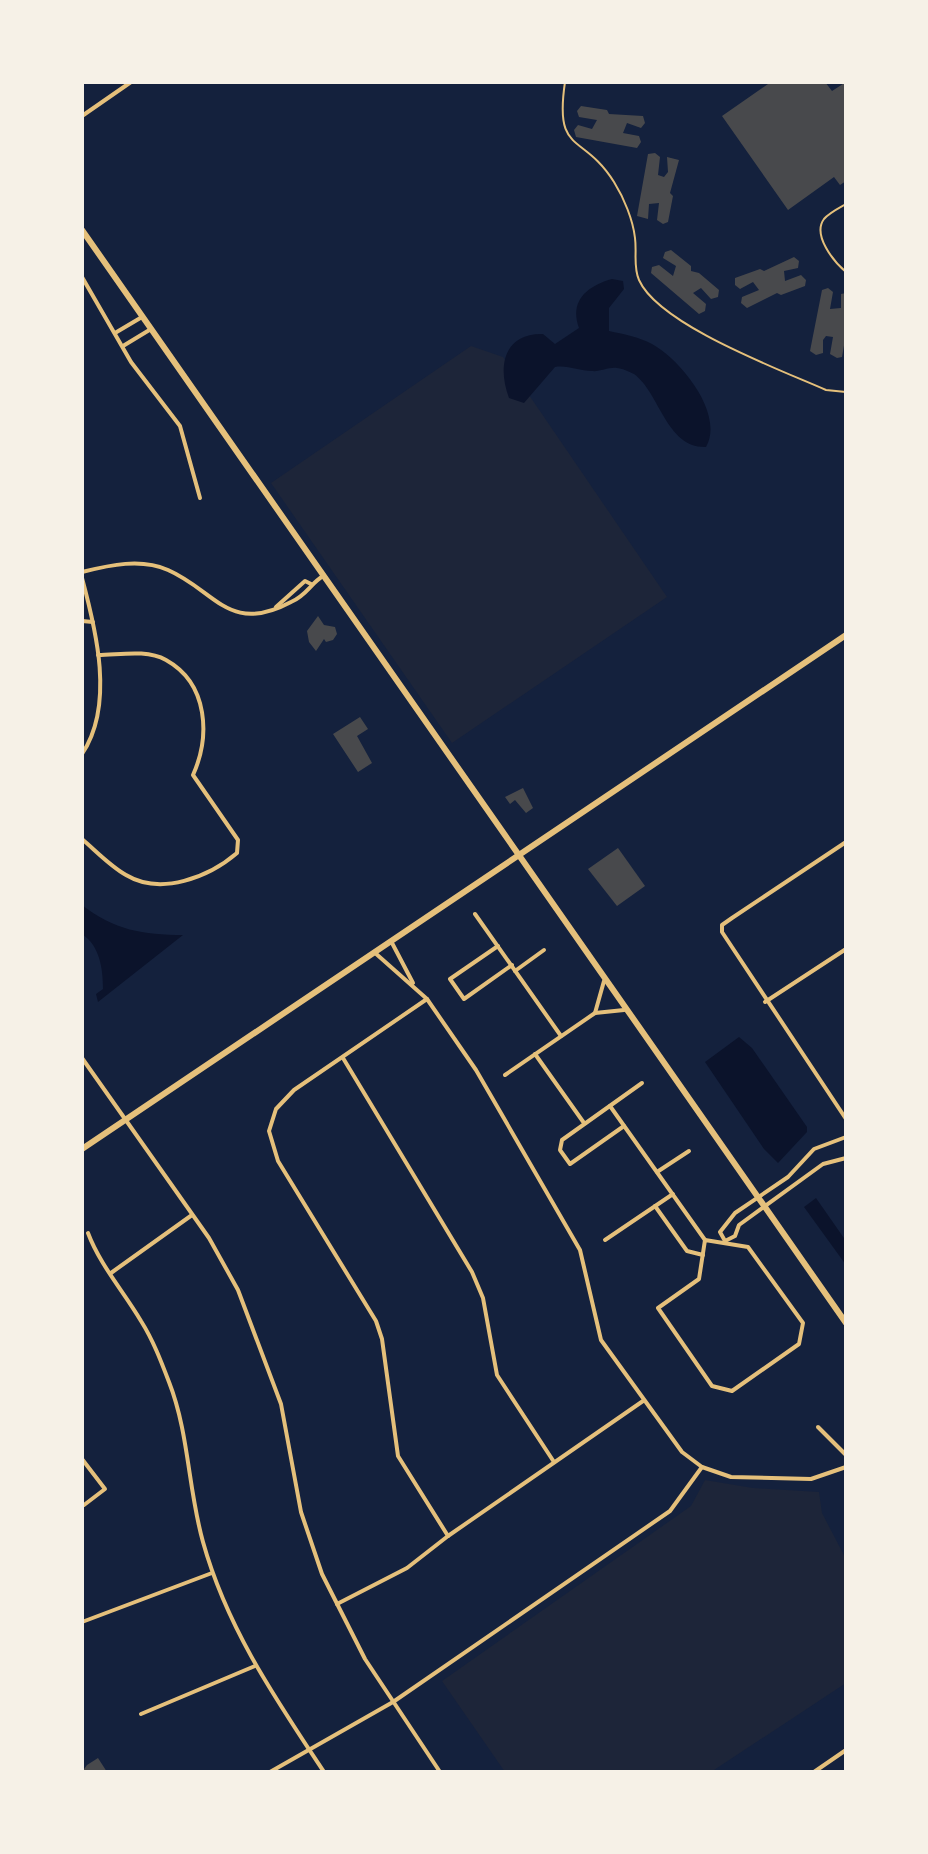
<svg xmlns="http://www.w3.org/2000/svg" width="928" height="1854" viewBox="0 0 928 1854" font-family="'DejaVu Sans',sans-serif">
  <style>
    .green { fill: #1d2539 }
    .water { fill: #0b132b }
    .building { fill: #48494c }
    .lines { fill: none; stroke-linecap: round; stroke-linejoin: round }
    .service { stroke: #e5c07b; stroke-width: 2 }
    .minor { stroke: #e5c07b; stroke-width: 4 }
    .secondary { stroke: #e5c07b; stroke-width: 6 }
  </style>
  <rect width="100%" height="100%" fill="#14213d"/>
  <g class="green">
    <polygon points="471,346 503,357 667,597 452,743 271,483"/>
    <polygon points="705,1480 753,1488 819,1492 822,1513 846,1559 846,1683 711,1772 505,1772 442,1681 691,1506"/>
  </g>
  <g class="water">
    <path d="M612,279L623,281L624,289L609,308V331C623,334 639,337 652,344C680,359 725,414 706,447C666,448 660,393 634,374C630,372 621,368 617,368C608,367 600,372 592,371C579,371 568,365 555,367L524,403L509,398C497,366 504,333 543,334L555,344L579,328C569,301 587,286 612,279Z"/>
    <path d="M82,905C114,930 143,935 183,935L98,1002L96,994L103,989C103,969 100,946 82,934Z"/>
    <polygon points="739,1037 752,1048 807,1127 807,1132 778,1163 764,1149 705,1062"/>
    <polygon points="816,1198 846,1241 846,1265 804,1207"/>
  </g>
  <g class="building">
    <polygon points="766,82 825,82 832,91 846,82 846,181 840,185 834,177 788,210 722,116 768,84"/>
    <polygon points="581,106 607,110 609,114 643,116 645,123 641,128 627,123 623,133 639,136 641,142 637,148 576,137 574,130 578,125 592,129 597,120 579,117 577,111"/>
    <polygon points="655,153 660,157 658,175 664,177 668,172 667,157 679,160 670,193 673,196 668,222 663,224 657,220 659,203 649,204 648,219 637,216 648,154"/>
    <polygon points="671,250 691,266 691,271 699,273 719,290 718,297 711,299 701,288 693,293 706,304 705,311 699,314 651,273 652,267 659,265 673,276 676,266 663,258 665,252"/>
    <polygon points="794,257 799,261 798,268 784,271 785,281 801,275 806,280 805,286 781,295 777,293 747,308 741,303 742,297 759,290 753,282 740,289 735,285 735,278 760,269 764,271"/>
    <polygon points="828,288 833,292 830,309 841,308 841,294 846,293 846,334 842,357 837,358 830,354 833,337 826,336 823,340 823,353 816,355 810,351 822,290"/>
    <polygon points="318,616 324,625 335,627 337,634 333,640 326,642 324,639 316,651 309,642 307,631"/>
    <polygon points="360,717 368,729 357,736 372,763 358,772 333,734"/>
    <polygon points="523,788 533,808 526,813 515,800 510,804 505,797"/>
    <polygon points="618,848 645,886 617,906 588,869"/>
    <polygon points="98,1758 107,1772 82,1772 87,1765"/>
  </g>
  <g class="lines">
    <g class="service">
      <path d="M565,82C554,156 583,132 614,182C624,198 633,220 635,238C637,253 633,267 639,280C659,325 781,370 826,390L846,392"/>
      <path d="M846,204C839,208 829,213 824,219C812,235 834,262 846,272"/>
    </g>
    <g class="minor">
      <polyline points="82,116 131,82"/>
      <polyline points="82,277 131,362 180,426 200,498"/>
      <polyline points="115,333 142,317"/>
      <polyline points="123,346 151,329"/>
      <path d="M82,572C110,565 141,558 168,570C216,591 229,635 291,602C307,595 310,584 323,576"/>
      <path d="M82,578C96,630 115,705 82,754"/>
      <polyline points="276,607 305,581 311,584"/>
      <polyline points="82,621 93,622"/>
      <path d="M82,839C96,851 110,866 126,875C161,896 209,877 237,853L238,840L193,775C210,737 209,684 166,660C146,649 119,655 98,655"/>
      <polyline points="846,842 732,918 722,925 722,932 846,1119"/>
      <polyline points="475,914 561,1036"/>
      <polyline points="391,941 413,983"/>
      <polyline points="498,946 450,979 464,999 512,965"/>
      <polyline points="374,952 427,999 476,1070 580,1250 601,1340 682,1452 702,1467 731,1477 811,1479 846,1467"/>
      <polyline points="515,971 544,950"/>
      <polyline points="427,999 294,1090 276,1109 269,1131 278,1161 376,1321 382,1339 398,1456 448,1536"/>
      <polyline points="765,1002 846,949"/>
      <polyline points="595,1013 604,981"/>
      <polyline points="535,1054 584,1123"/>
      <polyline points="82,1058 209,1238 238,1290 281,1404 301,1512 322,1574 365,1659 440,1772"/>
      <polyline points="343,1058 472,1272 483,1298 497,1375 554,1462"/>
      <polyline points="505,1075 595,1013 624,1010"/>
      <polyline points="610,1106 705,1240"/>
      <polyline points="624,1126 570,1164 560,1150 562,1140 642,1083"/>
      <polyline points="657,1172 689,1151"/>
      <polyline points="655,1206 687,1251 703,1255"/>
      <path d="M88,1233C100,1265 124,1292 141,1321C153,1340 161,1361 169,1382C189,1433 188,1489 203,1542C227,1628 275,1698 324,1772"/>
      <polyline points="605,1240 673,1194"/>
      <polygon points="705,1240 748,1247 803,1323 799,1344 732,1391 712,1386 658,1308 699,1279"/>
      <polyline points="727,1240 735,1236 739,1225 823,1164 846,1158"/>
      <polyline points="725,1241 720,1232 735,1213 788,1177 814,1149 846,1137"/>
      <polyline points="111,1273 192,1215"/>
      <polyline points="82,1408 82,1422"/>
      <polyline points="818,1427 846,1455"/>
      <polyline points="82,1459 105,1489 84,1505"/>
      <polyline points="337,1604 407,1568 448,1536 643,1401"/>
      <polyline points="82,1622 212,1573"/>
      <polyline points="141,1714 255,1666"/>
      <polyline points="270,1772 393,1702 670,1511 702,1467"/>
      <polyline points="814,1772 846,1750"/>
    </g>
    <g class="secondary">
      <polyline points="82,230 846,1323"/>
      <polyline points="82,1149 846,635"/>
    </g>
  </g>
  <rect width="928" height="1854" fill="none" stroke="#f6f1e7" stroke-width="168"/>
</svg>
